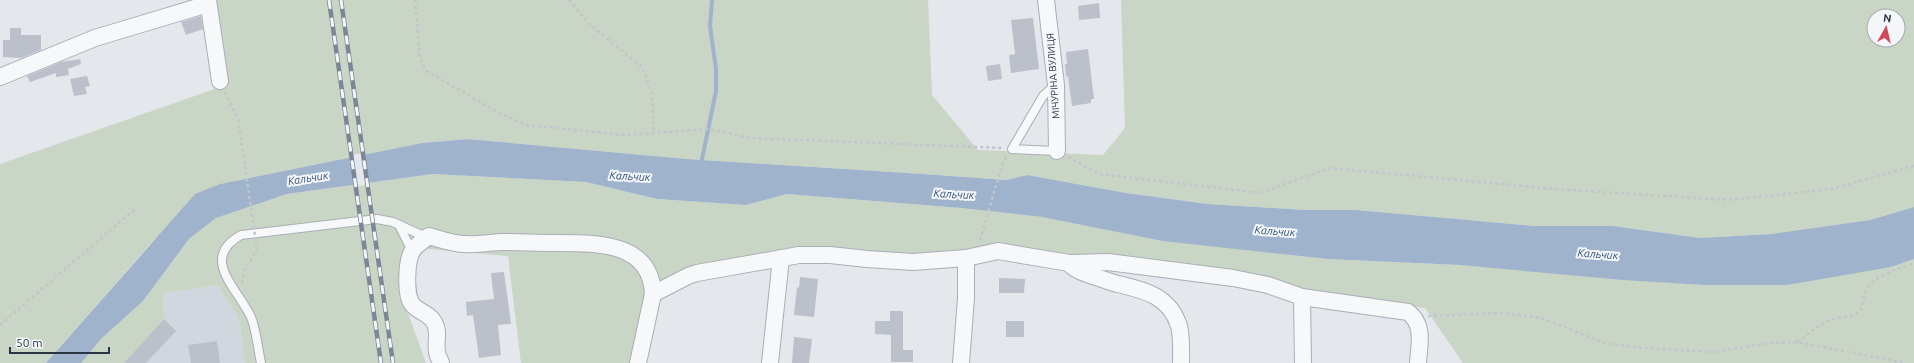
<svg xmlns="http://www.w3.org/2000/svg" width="1914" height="363" viewBox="0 0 1914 363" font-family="Ubuntu,sans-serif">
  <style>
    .built { fill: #d2d6de }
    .green { fill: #c9d6c5; fill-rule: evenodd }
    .water { fill: #9fb4cc }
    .pier { fill: #e4e7ec }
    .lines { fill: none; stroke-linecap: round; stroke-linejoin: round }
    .stream { stroke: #9fb4cc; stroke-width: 4 }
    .building { fill: #bbc0ca }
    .service-casing { stroke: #a9aeb7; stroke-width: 10 }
    .minor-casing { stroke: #a9aeb7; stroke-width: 18 }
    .path { stroke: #c2c5cb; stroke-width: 2.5; stroke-dasharray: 3 3; stroke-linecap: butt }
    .service { stroke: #f7f8fa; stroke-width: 8 }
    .minor { stroke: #f7f8fa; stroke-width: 16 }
    .rail-casing { stroke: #7d8696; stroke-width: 4.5 }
    .rail { stroke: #f4f6f9; stroke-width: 3; stroke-dasharray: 9; stroke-linecap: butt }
    .path-bridge { stroke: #c2c5cb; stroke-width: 2.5; stroke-dasharray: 3 3; stroke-linecap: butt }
    .labels { text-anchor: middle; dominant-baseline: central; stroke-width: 4; stroke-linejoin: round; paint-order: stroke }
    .street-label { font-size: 10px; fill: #2b3445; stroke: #f4f6f9 }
    .water-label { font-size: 11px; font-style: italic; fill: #34527a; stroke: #f4f6f9 }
  </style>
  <rect width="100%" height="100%" fill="#e4e7ec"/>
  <polygon class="built" points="217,285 239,319 245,363 124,363 164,319 162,293"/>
  <g class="green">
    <path d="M213,0H928L932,95L978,150L1103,155L1125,128L1121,0H1914V207L1870,220L1771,234L1700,238L1613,226H1534L1356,210H1305L1208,204L1126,193L1027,175L1007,180L922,174L687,159L468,139L422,143L220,184L151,243L46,363H0V164L226,85ZM1874,16H1898V40H1874Z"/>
    <polygon points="433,174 586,182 657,199 746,205 787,194 961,208 1042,217 1328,259 1460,265 1891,267 1914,259 1914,363 1463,363 1425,308 976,250 916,254 829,248 785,251 655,294 641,363 521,363 508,256 406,247 402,297 426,363 245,363 239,319 217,285 163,293 164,319 124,363 80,363 101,339 143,301 189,239 216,218 287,194"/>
  </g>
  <polygon class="water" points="468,139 687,159 922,174 1007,180 1027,175 1126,193 1208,204 1305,210 1356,210 1534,226 1613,226 1700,238 1771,234 1870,220 1914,207 1914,259 1891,267 1787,285 1704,285 1623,280 1460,265 1328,259 1163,241 1042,217 961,208 787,194 746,205 657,199 586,182 433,174 287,194 216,218 189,239 143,301 101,339 81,363 46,363 195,194 220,184 422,143"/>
  <polygon class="pier" points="363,153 367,185 356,186 351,155"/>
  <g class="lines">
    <polyline class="stream" points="701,164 716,91 716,69 710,26 712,0"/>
  </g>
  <g class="building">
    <polygon points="1099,3 1100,18 1079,20 1078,6"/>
    <polygon points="201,16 203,29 186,35 181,22"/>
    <polygon points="1033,18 1039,69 1011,73 1009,55 1015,54 1011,20"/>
    <polygon points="10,28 21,28 21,35 41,35 41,50 21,58 3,57 3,40 10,40"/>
    <polygon points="1088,49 1094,99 1091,99 1091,103 1072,106 1068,76 1066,77 1065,64 1067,64 1066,52"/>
    <polygon points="80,59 81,64 68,69 69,75 56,77 56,73 30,82 27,76 61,62"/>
    <polygon points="1000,64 1002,79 988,81 986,66"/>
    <polygon points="87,76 90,86 85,87 87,94 74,96 70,79"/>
    <polygon points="504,272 511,324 498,325 501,355 479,358 473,315 467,316 466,302 494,299 491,273"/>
    <polygon points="800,277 818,279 814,317 794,315 797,287 799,288"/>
    <polygon points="999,278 1025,279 1024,293 999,293"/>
    <polygon points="890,311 903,311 903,350 913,350 913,362 891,362 891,335 875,334 875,321 890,321"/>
    <polygon points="164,319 176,331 146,363 124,363"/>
    <rect x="1006" y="321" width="18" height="16"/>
    <polygon points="794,337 812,339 809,363 792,363"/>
    <polygon points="217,341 220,363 191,363 188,345"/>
  </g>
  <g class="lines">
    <defs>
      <g id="service">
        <polyline points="1055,85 1043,96 1012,149 1057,151"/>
        <polyline points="399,225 412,251"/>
        <path d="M261,363C258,349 256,327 250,315C236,287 200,258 241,235L377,219L393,222L419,234L428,236"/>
      </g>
      <g id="minor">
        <polyline points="208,0 220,81"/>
        <polyline points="1046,0 1056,85 1057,151"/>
        <polyline points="0,77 95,38 208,4"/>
        <path d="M1069,263C1075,271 1085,273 1093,276C1100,278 1107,281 1114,283C1142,290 1169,294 1179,326C1182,337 1181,351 1181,363"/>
        <path d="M653,294L688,276L697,273L799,255H830L867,259L913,262L966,258L998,251L1069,263L1108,262L1233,278L1268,285L1302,297L1408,312C1425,325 1419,345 1418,363"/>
        <polyline points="1302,297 1303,363"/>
        <path d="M441,363C440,359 437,356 437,352C435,341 440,332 434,322C429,313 418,312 412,304C405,295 406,260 413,250C416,245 424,240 429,236C440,239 453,244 465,244C478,245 491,242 504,242C521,242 538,243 556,243C594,243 651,241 653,294L638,363"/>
        <polyline points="770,363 781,258"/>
        <polyline points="961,363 966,298 966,258"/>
      </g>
    </defs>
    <use href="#service" class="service-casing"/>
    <use href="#minor" class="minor-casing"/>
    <g class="path">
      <polyline points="415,0 420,59 427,71 499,113 527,125 624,135 708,129 750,138 1004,148"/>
      <polyline points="569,0 588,23 642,67 652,93 654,133"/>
      <polyline points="225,92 238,119"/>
      <polyline points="1068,157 1099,174 1260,193 1330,168 1555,189 1729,200 1831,189 1914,166"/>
      <polyline points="980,240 1003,162 1007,156"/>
      <polyline points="242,283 244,271 257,249"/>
      <polyline points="1428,316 1501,313 1519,315 1541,318 1605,343 1641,348 1715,352 1770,343 1797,342 1905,363"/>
      <polyline points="0,325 135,209"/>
      <path d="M1797,342C1809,335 1818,324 1830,320C1838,317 1848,318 1855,314C1865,309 1862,299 1866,290C1874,275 1900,268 1914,263"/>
    </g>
    <use href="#service" class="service"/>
    <use href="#minor" class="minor"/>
    <defs>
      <g id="rail">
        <polyline points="329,0 381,363"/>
        <polyline points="341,0 393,363"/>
      </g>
    </defs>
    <use href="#rail" class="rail-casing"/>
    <use href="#rail" class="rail"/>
    <polyline class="path-bridge" points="238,119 257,249"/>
  </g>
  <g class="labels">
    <g class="street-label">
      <text transform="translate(1053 76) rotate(-94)">МІЧУРІНА ВУЛИЦЯ</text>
    </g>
    <g class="water-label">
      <text transform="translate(630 176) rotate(3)">Кальчик</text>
      <text transform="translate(308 178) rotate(-9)">Кальчик</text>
      <text transform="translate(954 194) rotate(3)">Кальчик</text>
      <text transform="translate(1275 231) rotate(4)">Кальчик</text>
      <text transform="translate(1598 254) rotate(4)">Кальчик</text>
    </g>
  </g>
  <g transform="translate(1886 28) rotate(8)"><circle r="19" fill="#f4f6f9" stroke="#a4a8b1"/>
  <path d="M0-3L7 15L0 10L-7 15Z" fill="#d1495b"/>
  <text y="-6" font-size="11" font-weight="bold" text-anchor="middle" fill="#2b3445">N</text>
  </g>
  <path d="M10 347v6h99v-6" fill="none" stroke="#2b3445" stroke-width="2"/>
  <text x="16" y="347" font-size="12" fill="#2b3445" stroke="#f4f6f9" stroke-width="3" paint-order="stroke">50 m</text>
</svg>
